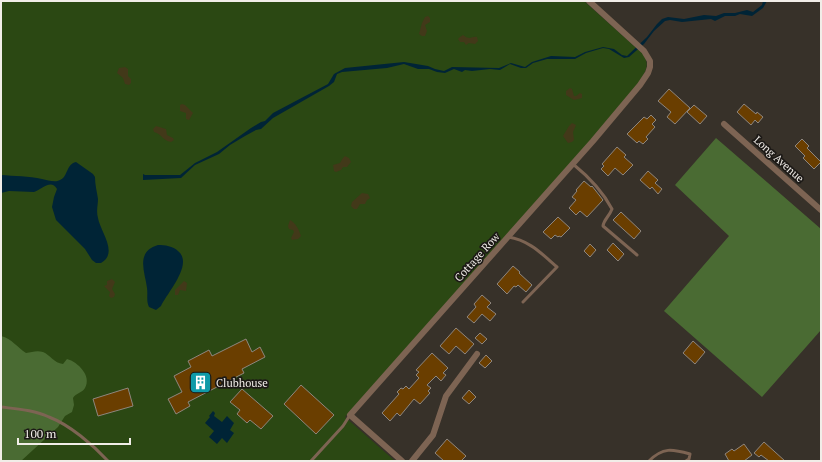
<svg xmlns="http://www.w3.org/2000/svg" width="822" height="462" viewBox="0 0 822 462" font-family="'PT Serif',serif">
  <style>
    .green { fill: #2b4813 }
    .forest { fill: #4a6b33 }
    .sand { fill: #423919 }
    .water { fill: #002436 }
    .building { fill: #6a3e00; stroke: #8e867e }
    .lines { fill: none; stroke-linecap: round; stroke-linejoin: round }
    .service { stroke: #7d6453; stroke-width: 3 }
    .minor { stroke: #7d6453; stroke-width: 6 }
    .labels { text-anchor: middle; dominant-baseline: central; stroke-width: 3.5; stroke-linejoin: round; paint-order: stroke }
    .street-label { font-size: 11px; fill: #f1ede8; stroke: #1c1916 }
    .poi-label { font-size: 11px; fill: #f1ede8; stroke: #1c1916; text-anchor: start }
  </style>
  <rect width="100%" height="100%" fill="#373129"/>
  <path class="green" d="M1,1H584L643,54C650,65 646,71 639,82L588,143L345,417L395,461H1Z"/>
  <g class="forest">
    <polygon points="716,138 821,229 821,330 762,397 664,311 729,236 675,185"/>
    <path d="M1,336C12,339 17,347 26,353C32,352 37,350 43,352C50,355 54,363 63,364L67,359C78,362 92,376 85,388C82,393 76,393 73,398L74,405L72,412L65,416L58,427L21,461H1Z"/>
  </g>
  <g class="sand">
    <polygon points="428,16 430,18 430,22 425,25 427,31 425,36 422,36 419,34 422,23 425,17"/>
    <path d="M463,35C471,41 471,36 477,37L478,41L475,44L469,43L466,45L464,42H460L458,39L460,37Z"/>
    <polygon points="125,67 128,69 128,76 131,79 131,83 129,85 125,84 123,78 117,73 119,68"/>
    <polygon points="570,88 572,89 574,96 576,96 580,93 582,94 582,98 574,100 566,95 566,91"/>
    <polygon points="182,104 185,105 193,113 189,120 186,119 186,113 180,111 180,105"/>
    <polygon points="572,123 576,125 573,132 574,140 572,142 568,143 563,136 569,126"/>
    <path d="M156,126L166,129L167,135L173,138L174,140L171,142C163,141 162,134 154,132L153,129Z"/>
    <polygon points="345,156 349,158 351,162 347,167 343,167 341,170 336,172 334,171 333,165 340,163 343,158"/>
    <polygon points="362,193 368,194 370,198 367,200 365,204 360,204 357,209 354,209 351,206 352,202"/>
    <path d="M290,220C296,223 299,230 301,236L298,239L292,240L291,238L294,232L293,230L289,229L288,226Z"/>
    <polygon points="112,279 115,282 112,289 115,294 114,297 111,298 109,296 110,292 104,286 107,285 107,281"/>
    <polygon points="184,281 187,283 186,291 180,290 178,295 175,295 175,290"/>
  </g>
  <g class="water">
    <polygon points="763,1 767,1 763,8 752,16 740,14 735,16 725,16 715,21 711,19 682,22 670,20 665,21 654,31 644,44 629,57 624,58 609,49 603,48 586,53 575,59 547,59 533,63 526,68 521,68 510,64 500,70 490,69 472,71 465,70 462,72 454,69 445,73 437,72 429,69 418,69 404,64 387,68 342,72 337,74 334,82 329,86 273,118 261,129 256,130 245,136 230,145 219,154 195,165 181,178 143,180 143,174 145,175 180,175 195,163 217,152 251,128 261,122 265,121 273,113 328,84 334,74 345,68 404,62 428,66 435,69 444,71 452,67 499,68 511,63 525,67 532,62 551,56 575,57 585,52 603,47 614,49 622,55 627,56 647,37 657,24 662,19 668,17 684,19 704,15 716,16 724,13 735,13 747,10 753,12 762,5"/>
    <path d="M76,162L93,174L95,177C95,185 97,192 98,199C98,205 96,211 98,218C100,231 119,253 101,263H96L92,260L85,249L56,220L52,207L54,197L57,189C51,178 41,190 34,192L9,191L1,193V175C14,176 29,176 42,179C48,180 55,183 60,180C68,177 66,164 76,162Z"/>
    <path d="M158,245C165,245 173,246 178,251C194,264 167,293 161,306L156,310L149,307C146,301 148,295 147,288C145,272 135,252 158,245Z"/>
    <polygon points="213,411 215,413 214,416 222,422 227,416 234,423 230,430 234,433 227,443 222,438 217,444 209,437 214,431 205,423 210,417 209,416"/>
  </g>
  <g class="building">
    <polygon points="669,89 690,108 675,124 667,117 671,112 658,101"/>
    <polygon points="744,104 756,114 757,112 763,117 758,123 755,120 751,125 737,112"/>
    <polygon points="694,105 707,116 700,124 687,112"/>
    <polygon points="651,115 656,120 652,124 655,127 646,137 648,139 643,144 639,141 637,143 627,134 644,117 647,119"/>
    <polygon points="802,139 809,146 807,148 821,162 814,169 803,158 805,156 795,146"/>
    <polygon points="617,147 626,155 624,157 633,165 623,175 615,168 608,176 601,169 604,166 602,164"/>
    <polygon points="648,171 658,180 655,183 662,189 658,194 652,187 650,189 640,180"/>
    <polygon points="584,181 591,187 592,186 603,200 587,217 580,211 576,215 569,208 576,200 572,197 577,191 576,190"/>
    <polygon points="621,212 641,231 634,239 613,220"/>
    <polygon points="558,217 570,228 561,237 559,236 558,237 555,235 551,239 543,232"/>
    <polygon points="613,243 624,254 618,261 607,250"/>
    <polygon points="590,244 596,250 590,257 584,251"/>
    <polygon points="513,266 520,272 519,273 532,285 526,292 518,285 516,287 514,286 507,294 497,284"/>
    <polygon points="482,295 491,303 487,307 496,314 490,321 482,314 474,323 467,317 476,307 474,304"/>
    <polygon points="456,328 474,344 465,354 456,346 449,354 440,346"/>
    <polygon points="480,333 487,339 482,344 475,338"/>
    <polygon points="246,339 252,352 260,347 265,357 242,369 244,373 188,402 190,406 176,414 168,399 182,392 174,376 191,367 188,361 209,350 212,356"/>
    <polygon points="693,341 705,352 695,364 683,353"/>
    <polygon points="432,353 448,368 443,373 446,375 441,381 436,376 427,385 431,388 428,391 430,393 420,404 414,399 400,416 397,413 390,421 382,413 399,394 397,392 401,388 403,389 406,386 409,389 419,378 416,375 419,372 416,370"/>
    <polygon points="486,355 492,361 485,368 479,363"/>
    <polygon points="301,385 334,415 316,434 284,404"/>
    <polygon points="128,388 133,406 98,416 93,399"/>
    <polygon points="242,389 273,416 261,429 250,420 247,423 237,414 240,410 230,402"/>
    <polygon points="469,390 476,397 469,404 462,398"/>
    <polygon points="447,439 466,456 461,461 444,461 435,453"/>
    <polygon points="764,442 785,461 769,461 761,455 759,457 754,453"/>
    <polygon points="744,444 752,455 744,461 729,461 725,454 732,449 734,451"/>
  </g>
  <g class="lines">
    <g class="service">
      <path d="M573,164C589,177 602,190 612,209C609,217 604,219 603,226L637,255"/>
      <path d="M508,237C529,240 542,254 557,267L523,302"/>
      <path d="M1,407C17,409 34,410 49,417C70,425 93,445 108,461"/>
      <polyline points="311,461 343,426 350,415"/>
      <path d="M649,461C663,447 672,449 690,454L689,459L686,461"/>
    </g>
    <g class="minor">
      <polyline points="724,124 821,210"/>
      <polyline points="402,461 350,415 593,141 640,85 648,73 650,67 650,61 644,51 589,1"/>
      <polyline points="412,461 433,435 446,396 477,354"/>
    </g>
  </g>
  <defs>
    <symbol id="building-square" viewBox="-11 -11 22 22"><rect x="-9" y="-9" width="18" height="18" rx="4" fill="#0f9aa8" stroke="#1c1916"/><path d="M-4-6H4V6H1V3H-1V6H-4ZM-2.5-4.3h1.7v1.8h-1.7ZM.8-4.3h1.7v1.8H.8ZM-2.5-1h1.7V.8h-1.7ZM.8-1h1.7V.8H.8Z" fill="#fff"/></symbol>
  </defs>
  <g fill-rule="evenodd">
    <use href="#building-square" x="188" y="370" width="25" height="25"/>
  </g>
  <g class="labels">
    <g class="street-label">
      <text transform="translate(779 159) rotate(42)">Long Avenue</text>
      <text transform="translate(477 257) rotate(-48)">Cottage Row</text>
    </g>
    <g class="poi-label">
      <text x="216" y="383">Clubhouse</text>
    </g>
  </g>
  <rect width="822" height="462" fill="none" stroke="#f1ede8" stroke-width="4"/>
  <path d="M18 438v6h112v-6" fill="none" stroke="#f1ede8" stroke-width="2"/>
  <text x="24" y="438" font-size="12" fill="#f1ede8" stroke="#1c1916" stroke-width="3" paint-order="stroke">100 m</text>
</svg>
